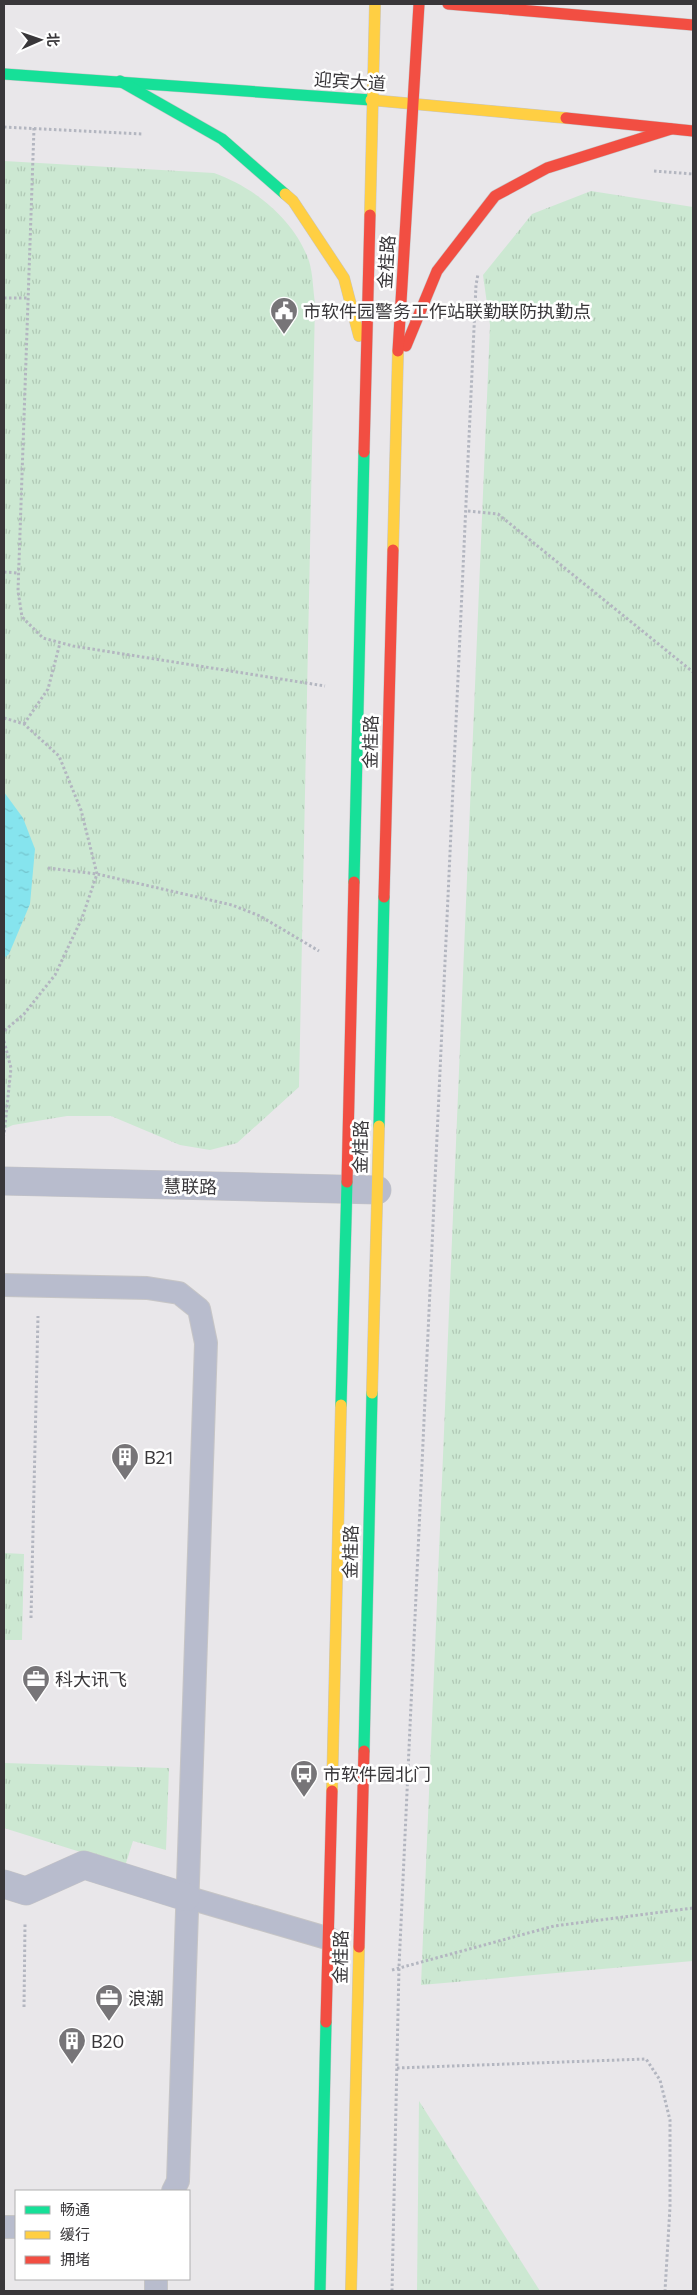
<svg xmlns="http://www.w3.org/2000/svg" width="697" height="2295" viewBox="0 0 697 2295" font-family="Commissioner,'Noto Sans SC',sans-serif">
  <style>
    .grass { fill: url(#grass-tufts) }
    .water { fill: url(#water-ripples) }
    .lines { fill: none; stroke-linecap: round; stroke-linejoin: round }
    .lane-casing { stroke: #c6c5c6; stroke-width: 24 }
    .street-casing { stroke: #c6c5c6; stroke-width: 29 }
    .fast-casing { stroke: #c6c5c6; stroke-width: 12 }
    .slow-casing { stroke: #c6c5c6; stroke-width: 12 }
    .jam-casing { stroke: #c6c5c6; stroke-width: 12 }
    .path { stroke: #b3b6c0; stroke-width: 3; stroke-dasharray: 2.5 2.5; stroke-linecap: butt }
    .lane { stroke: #b8bccd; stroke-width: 22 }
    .street { stroke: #b8bccd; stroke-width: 28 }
    .fast { stroke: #16e098; stroke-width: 11 }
    .slow { stroke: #ffcf43; stroke-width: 11 }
    .jam { stroke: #f24e42; stroke-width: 11 }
    .labels { text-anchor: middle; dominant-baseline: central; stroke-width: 5; stroke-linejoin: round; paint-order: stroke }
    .street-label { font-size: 18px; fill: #39373a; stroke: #fff }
    .poi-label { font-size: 18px; fill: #39373a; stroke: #fff; text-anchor: start }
  </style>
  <defs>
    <pattern id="grass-tufts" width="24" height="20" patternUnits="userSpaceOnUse" patternTransform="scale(1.25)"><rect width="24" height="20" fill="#cce8d2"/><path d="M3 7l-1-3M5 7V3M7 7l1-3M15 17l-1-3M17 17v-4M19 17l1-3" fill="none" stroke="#b0c8b5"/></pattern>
    <pattern id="water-ripples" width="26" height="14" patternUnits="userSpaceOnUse" patternTransform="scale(1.25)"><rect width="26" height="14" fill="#86e4ee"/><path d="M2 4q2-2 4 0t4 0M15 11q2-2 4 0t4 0" fill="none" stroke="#74c4cd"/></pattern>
  </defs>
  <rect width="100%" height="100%" fill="#e9e7ea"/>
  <g class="grass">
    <path d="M4,161L214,173C254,187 295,220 309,261C313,274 313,290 315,303L299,1087L237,1143L210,1150L180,1145L111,1116H67L13,1125L4,1129Z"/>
    <polygon points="591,191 693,207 693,1961 421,1985 490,325 483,275 532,214"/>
    <polygon points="4,1553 24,1554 22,1640 4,1640"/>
    <polygon points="4,1763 169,1768 166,1850 133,1841 125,1866 4,1828"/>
    <polygon points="419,2101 540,2291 417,2291"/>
  </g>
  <polygon class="water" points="4,792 23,818 35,849 30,904 9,954 4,958"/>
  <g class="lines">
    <defs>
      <g id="lane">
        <polyline points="4,1285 147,1288 179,1293 199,1309 206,1343 178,2181 173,2191"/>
        <polyline points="186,1897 330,1939"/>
        <polyline points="4,2227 16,2227"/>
        <polyline points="156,2291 156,2279"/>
      </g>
      <g id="street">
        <polyline points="4,1181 377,1190"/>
        <polyline points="4,1884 26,1891 84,1865 186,1897"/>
      </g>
      <g id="fast">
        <polyline points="4,74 371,100"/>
        <polyline points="120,81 222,139 285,194"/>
        <polyline points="354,882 364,452"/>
        <polyline points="379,1126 384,897"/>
        <polyline points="341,1405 347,1182"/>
        <polyline points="364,1751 372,1393"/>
        <polyline points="320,2291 326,2022"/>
      </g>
      <g id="slow">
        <polyline points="371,100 566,118"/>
        <polyline points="285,194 293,201 344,278 359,336"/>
        <polyline points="370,215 375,4"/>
        <polyline points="393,550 398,351"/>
        <polyline points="372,1393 379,1126"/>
        <polyline points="332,1791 341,1405"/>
        <polyline points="351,2291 359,1947"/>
      </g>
      <g id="jam">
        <polyline points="448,4 693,25"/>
        <polyline points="566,118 693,131"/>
        <polyline points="406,346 437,271 495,196 547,168 671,129"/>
        <polyline points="398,351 419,4"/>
        <polyline points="364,452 370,215"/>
        <polyline points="384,897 393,550"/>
        <polyline points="347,1182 354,882"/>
        <polyline points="359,1947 364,1751"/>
        <polyline points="326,2022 332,1791"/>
      </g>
    </defs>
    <use href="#lane" class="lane-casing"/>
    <use href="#street" class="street-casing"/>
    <use href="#fast" class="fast-casing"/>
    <use href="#slow" class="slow-casing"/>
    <use href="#jam" class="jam-casing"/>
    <g class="path">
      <polyline points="4,127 143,134"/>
      <polyline points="34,128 18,591 22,617 43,638 73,646 325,686"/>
      <polyline points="654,171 693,174"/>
      <polyline points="4,298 28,298"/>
      <polyline points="468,511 498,514 693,672"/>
      <polyline points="4,572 18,573"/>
      <polyline points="4,718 24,724 59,756 81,810 97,874 82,918 55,975 24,1014 4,1031"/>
      <polyline points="24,724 48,689 60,643"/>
      <polyline points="48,868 97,874 232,905 260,916 319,951"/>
      <polyline points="4,1041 11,1068 4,1135"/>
      <polyline points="31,1618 38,1316"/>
      <polyline points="392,1970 554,1926 693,1908"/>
      <polyline points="24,2007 25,1924"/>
      <polyline points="397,2068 646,2059 660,2080 670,2120 670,2207 665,2291"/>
      <polyline points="392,2291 399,1967 476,285 478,274"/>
    </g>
    <use href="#lane" class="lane"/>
    <use href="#street" class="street"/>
    <use href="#fast" class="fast"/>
    <use href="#slow" class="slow"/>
    <use href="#jam" class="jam"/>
  </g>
  <defs>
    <symbol id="civic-pin" viewBox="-11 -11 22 30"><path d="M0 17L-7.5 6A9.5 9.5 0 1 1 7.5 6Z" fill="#777578" stroke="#fff"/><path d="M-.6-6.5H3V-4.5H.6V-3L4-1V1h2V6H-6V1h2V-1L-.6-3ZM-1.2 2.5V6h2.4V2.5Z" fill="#fff"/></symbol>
    <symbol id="building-pin" viewBox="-11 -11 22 30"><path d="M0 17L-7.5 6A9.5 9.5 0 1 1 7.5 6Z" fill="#777578" stroke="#fff"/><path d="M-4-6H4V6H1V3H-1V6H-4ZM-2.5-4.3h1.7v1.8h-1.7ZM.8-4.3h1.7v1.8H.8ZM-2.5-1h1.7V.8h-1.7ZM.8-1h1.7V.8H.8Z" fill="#fff"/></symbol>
    <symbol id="office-pin" viewBox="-11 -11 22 30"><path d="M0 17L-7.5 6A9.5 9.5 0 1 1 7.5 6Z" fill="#777578" stroke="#fff"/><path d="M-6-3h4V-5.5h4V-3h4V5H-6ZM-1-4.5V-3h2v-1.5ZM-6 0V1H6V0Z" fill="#fff"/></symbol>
    <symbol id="bus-pin" viewBox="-11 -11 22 30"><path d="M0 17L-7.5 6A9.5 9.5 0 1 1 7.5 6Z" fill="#777578" stroke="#fff"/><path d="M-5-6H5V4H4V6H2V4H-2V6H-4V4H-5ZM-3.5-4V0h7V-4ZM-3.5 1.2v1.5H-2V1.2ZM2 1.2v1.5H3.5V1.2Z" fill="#fff"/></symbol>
  </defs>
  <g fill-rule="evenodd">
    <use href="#civic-pin" x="268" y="295" width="32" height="43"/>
    <use href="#building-pin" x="109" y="1441" width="32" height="43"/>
    <use href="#office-pin" x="20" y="1663" width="32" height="43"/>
    <use href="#bus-pin" x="288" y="1758" width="32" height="43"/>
    <use href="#office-pin" x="93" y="1982" width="32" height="43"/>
    <use href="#building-pin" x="56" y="2025" width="32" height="43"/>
  </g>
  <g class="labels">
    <g class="street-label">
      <text transform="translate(350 81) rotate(4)">迎宾大道</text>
      <text transform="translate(386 262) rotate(-86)">金桂路</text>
      <text transform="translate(370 742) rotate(-89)">金桂路</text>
      <text transform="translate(360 1147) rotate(-89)">金桂路</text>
      <text transform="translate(190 1186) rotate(1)">慧联路</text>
      <text transform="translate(350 1552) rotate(-89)">金桂路</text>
      <text transform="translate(340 1957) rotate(-89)">金桂路</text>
    </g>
    <g class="poi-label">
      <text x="303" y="311">市软件园警务工作站联勤联防执勤点</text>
      <text x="144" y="1457">B21</text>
      <text x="55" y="1679">科大讯飞</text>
      <text x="323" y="1774">市软件园北门</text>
      <text x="128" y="1998">浪潮</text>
      <text x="91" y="2041">B20</text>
    </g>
  </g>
  <rect width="697" height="2295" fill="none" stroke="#39373a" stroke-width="10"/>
  <rect x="15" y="2190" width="175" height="90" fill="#ffffff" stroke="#b0afb0"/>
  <rect x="25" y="2206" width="25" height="8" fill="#16e098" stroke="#b0afb0"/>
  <text x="60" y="2215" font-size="15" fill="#39373a">畅通</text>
  <rect x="25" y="2231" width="25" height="8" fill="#ffcf43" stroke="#b0afb0"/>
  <text x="60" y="2240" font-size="15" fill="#39373a">缓行</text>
  <rect x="25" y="2256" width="25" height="8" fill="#f24e42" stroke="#b0afb0"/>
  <text x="60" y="2265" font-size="15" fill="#39373a">拥堵</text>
  <g transform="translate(40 40) rotate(88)" stroke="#ffffff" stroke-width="4" paint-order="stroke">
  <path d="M0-4L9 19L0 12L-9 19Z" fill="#39373a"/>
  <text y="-8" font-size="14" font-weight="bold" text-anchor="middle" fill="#39373a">北</text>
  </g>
</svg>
